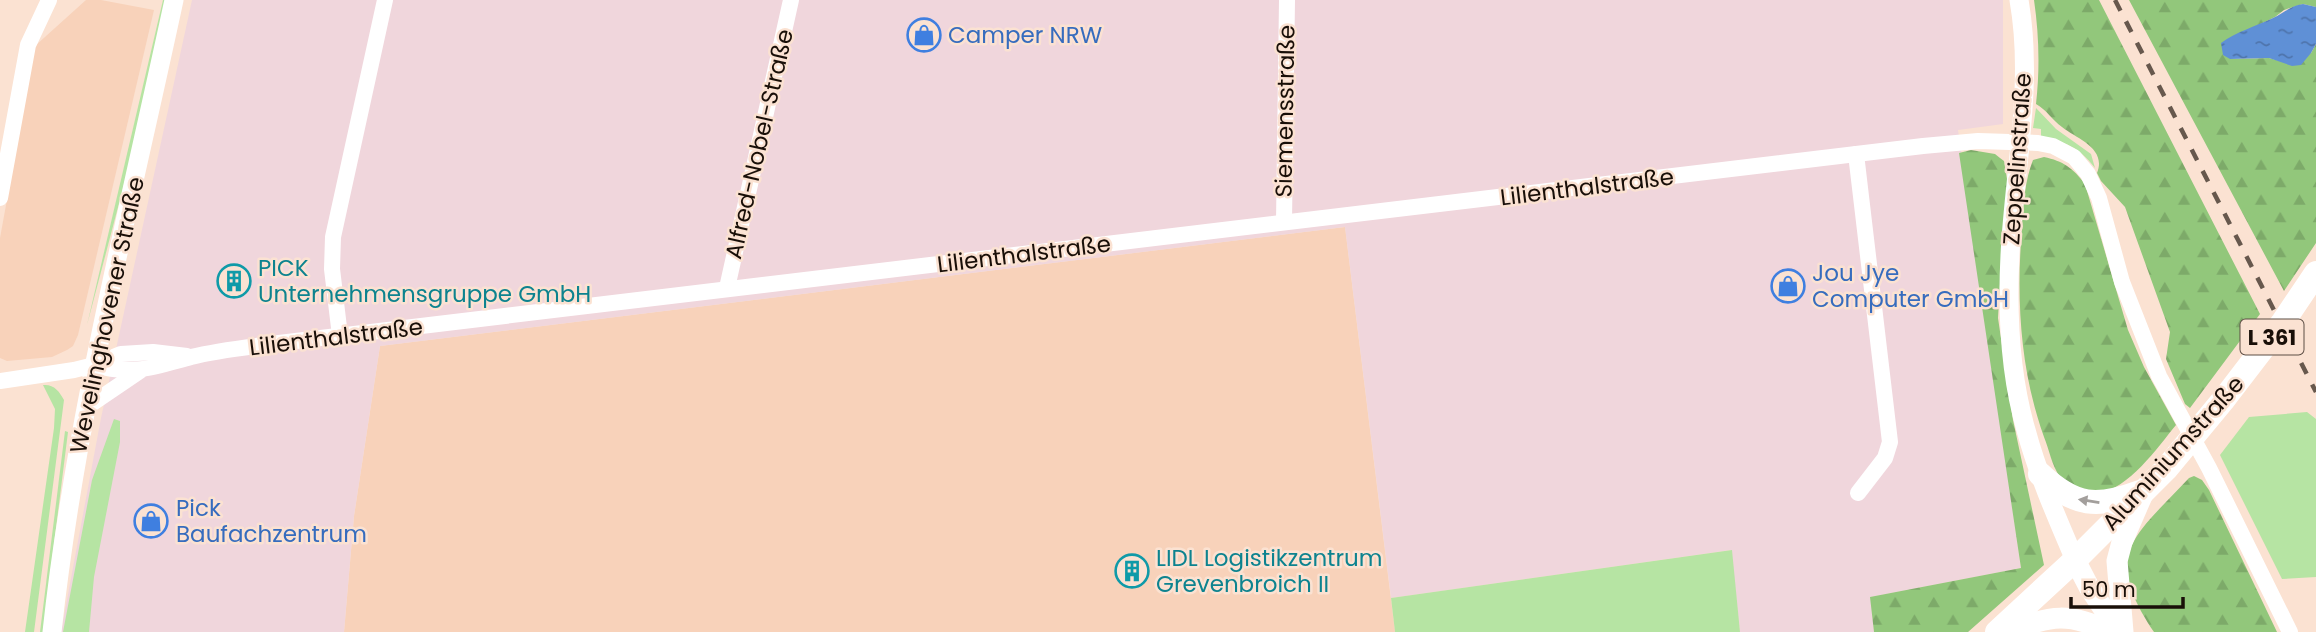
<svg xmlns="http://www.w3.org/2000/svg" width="2316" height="632" viewBox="0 0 2316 632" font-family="Poppins,sans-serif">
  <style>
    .built { fill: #f8d2ba }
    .industrial { fill: #f0d6dc }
    .grass { fill: #b6e4a3 }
    .forest { fill: url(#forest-firs) }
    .water { fill: url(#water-ripples) }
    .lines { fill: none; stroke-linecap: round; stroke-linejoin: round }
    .minor { stroke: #fff; stroke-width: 16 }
    .tertiary { stroke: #fff; stroke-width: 19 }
    .secondary { stroke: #fff; stroke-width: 21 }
    .primary { stroke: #fff; stroke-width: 24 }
    .rail { stroke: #67584d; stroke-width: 4.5; stroke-dasharray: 12 12; stroke-linecap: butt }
    .oneway { fill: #a39f9c }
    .labels { text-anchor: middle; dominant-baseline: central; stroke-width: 5; stroke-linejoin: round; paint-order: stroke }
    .shield { fill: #fbe2d2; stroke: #5d4e45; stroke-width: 2 }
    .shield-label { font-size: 21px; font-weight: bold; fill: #190f08 }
    .shop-label { font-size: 23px; fill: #366cbe; stroke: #fbe2d2; text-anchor: start }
    .street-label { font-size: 23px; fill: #190f08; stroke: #fbe2d2 }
    .culture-label { font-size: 23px; fill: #0d838f; stroke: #fbe2d2; text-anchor: start }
  </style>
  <defs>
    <pattern id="forest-firs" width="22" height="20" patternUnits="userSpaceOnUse" patternTransform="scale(1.75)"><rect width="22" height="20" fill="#92c77b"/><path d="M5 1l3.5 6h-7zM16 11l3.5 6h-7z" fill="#7daa69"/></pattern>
    <pattern id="water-ripples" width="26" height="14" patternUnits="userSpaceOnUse" patternTransform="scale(1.75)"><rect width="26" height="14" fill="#5f90d6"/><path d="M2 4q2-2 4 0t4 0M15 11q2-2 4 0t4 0" fill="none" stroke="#4e74ac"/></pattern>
  </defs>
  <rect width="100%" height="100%" fill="#fbe2d2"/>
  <g class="built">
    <polygon points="86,0 101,0 154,10 78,335 73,346 67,350 52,357 7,361 0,358 0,238 35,46"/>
    <polygon points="1345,227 1395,632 344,632 354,516 380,346"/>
  </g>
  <polygon class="industrial" points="192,0 2003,0 2003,124 1958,130 2021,568 1871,597 1874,632 1740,632 1731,550 1391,598 1345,227 380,346 354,516 344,632 61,632 101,418"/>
  <g class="grass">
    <polygon points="163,0 166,0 127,173 87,325"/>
    <path d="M2036,108L2056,129L2091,154L2095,168C2078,146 2066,143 2041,136V129L2033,128Z"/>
    <path d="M43,385C54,384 59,391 64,400L34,632H25L54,428L55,409Z"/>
    <polygon points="2307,412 2316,419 2316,577 2282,579 2220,455 2249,417"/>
    <polygon points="114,419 120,421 120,442 94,577 89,632 63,632 92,480"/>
    <polygon points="65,431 68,432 43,632 40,632"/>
    <polygon points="1732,550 1740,632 1395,632 1391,598"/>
  </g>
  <g class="forest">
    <path d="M2034,0H2099L2260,314L2190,408L2185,404L2166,359L2170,332L2125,207L2101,181L2097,173C2107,148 2077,139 2062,127C2052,120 2047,110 2036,104C2040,69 2039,34 2034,0Z"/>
    <polygon points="2129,0 2316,0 2316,7 2303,4 2284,10 2275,17 2246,31 2230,59 2269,58 2280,61 2311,53 2316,44 2316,243 2284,291"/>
    <polygon points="1971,150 1995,154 2000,158 2004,161 2008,185 2003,232 1998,318 2013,420 2044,565 1968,632 1874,632 1870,597 2021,568 1959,153"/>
    <path d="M2044,157C2063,161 2073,168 2085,184L2128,330L2144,367L2176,425C2158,447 2128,490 2098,493C2086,494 2068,486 2060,477C2052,466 2049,449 2044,437C2020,370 2016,298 2022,228C2023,205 2025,180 2033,160Z"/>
    <path d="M2194,476L2202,480L2209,490L2277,632H2154C2101,553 2134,537 2189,478Z"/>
  </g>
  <path class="water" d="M2303,4L2316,7V44L2311,53L2301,65L2292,66L2269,58L2230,59L2223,55L2221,43C2236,32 2256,26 2273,18C2284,13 2290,6 2303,4Z"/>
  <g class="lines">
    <g class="minor">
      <polyline points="1856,154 1890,442 1885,458 1858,493"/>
      <polyline points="0,198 28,45 49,0"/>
      <polyline points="1284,222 1287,0"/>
      <polyline points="727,288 791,0"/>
      <polyline points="340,336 332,269 333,237 385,0"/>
      <path d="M94,365C133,376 154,367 191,357C220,350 250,347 279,343L1923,146L1978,141L2038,143L2053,146L2074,157L2088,174L2099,198L2122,282L2159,376L2209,468L2290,632"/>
      <polyline points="0,381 74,370 94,365 121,354 153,352 187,356"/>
      <polyline points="87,407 140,371"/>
    </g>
    <g class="tertiary">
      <path d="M2019,0C2034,85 2014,171 2010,255C2007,313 2010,375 2026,430C2038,475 2057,518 2075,560"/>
      <path d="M52,632C75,419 129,210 174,0"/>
    </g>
    <g class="secondary">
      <polyline points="2075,560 2089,587 2119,632"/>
      <path d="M2010,632C2050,614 2071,613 2110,632"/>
      <polyline points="2123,632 2117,561 2122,542 2142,496"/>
    </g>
    <g class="primary">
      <path d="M2040,474C2075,507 2097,508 2140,492"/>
      <polyline points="1997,632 2075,560 2166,469 2224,399 2283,322 2316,273"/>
    </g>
    <polyline class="rail" points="2115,0 2316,392"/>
  </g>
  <defs><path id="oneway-solid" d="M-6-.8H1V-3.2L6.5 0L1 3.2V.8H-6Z" transform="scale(1.75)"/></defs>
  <use class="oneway" href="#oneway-solid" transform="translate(2089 501) rotate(-171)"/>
  <defs>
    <symbol id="shop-ring" viewBox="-11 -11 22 22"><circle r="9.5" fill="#fbe2d2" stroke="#3f7fe0" stroke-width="1.5"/><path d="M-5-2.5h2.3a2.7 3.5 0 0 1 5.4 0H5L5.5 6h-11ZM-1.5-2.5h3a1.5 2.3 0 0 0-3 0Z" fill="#3f7fe0"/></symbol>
    <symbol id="building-ring" viewBox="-11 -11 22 22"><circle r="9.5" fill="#fbe2d2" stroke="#0f9aa8" stroke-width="1.5"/><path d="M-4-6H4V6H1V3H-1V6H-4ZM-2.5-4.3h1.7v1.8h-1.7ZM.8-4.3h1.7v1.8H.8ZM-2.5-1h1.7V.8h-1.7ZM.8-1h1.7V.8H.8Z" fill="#0f9aa8"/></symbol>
  </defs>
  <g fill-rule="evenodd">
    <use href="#shop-ring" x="905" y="16" width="38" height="38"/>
    <use href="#building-ring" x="215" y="262" width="38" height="38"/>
    <use href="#shop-ring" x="1769" y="267" width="38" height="38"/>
    <use href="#shop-ring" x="132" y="502" width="38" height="38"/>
    <use href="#building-ring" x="1113" y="552" width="38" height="38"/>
  </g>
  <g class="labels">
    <rect class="shield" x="2240.5" y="319.5" width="63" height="35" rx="5"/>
    <g class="shield-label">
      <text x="2272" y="337">L 361</text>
    </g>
    <g class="shop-label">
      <text x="948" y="35">Camper NRW</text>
      <text x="1812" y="273">Jou Jye<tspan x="1812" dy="26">Computer GmbH</tspan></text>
      <text x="176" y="508">Pick<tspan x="176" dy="26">Baufachzentrum</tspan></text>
    </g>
    <g class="street-label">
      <text transform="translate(1285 111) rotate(-89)">Siemensstraße</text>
      <text transform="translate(759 144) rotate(-77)">Alfred-Nobel-Straße</text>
      <text transform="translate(2017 159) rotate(-86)">Zeppelinstraße</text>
      <text transform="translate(1587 187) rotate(-7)">Lilienthalstraße</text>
      <text transform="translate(1024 254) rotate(-7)">Lilienthalstraße</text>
      <text transform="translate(107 315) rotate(-78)">Wevelinghovener Straße</text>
      <text transform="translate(336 337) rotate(-7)">Lilienthalstraße</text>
      <text transform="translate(2173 453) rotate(-48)">Aluminiumstraße</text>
    </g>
    <g class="culture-label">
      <text x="258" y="268">PICK<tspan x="258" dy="26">Unternehmensgruppe GmbH</tspan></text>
      <text x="1156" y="558">LIDL Logistikzentrum<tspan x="1156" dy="26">Grevenbroich II</tspan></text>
    </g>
  </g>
  <path d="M2071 597v10h112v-10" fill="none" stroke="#190f08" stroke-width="3.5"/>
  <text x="2082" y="597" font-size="21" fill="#190f08" stroke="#fbe2d2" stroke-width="5" paint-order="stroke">50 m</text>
</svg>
